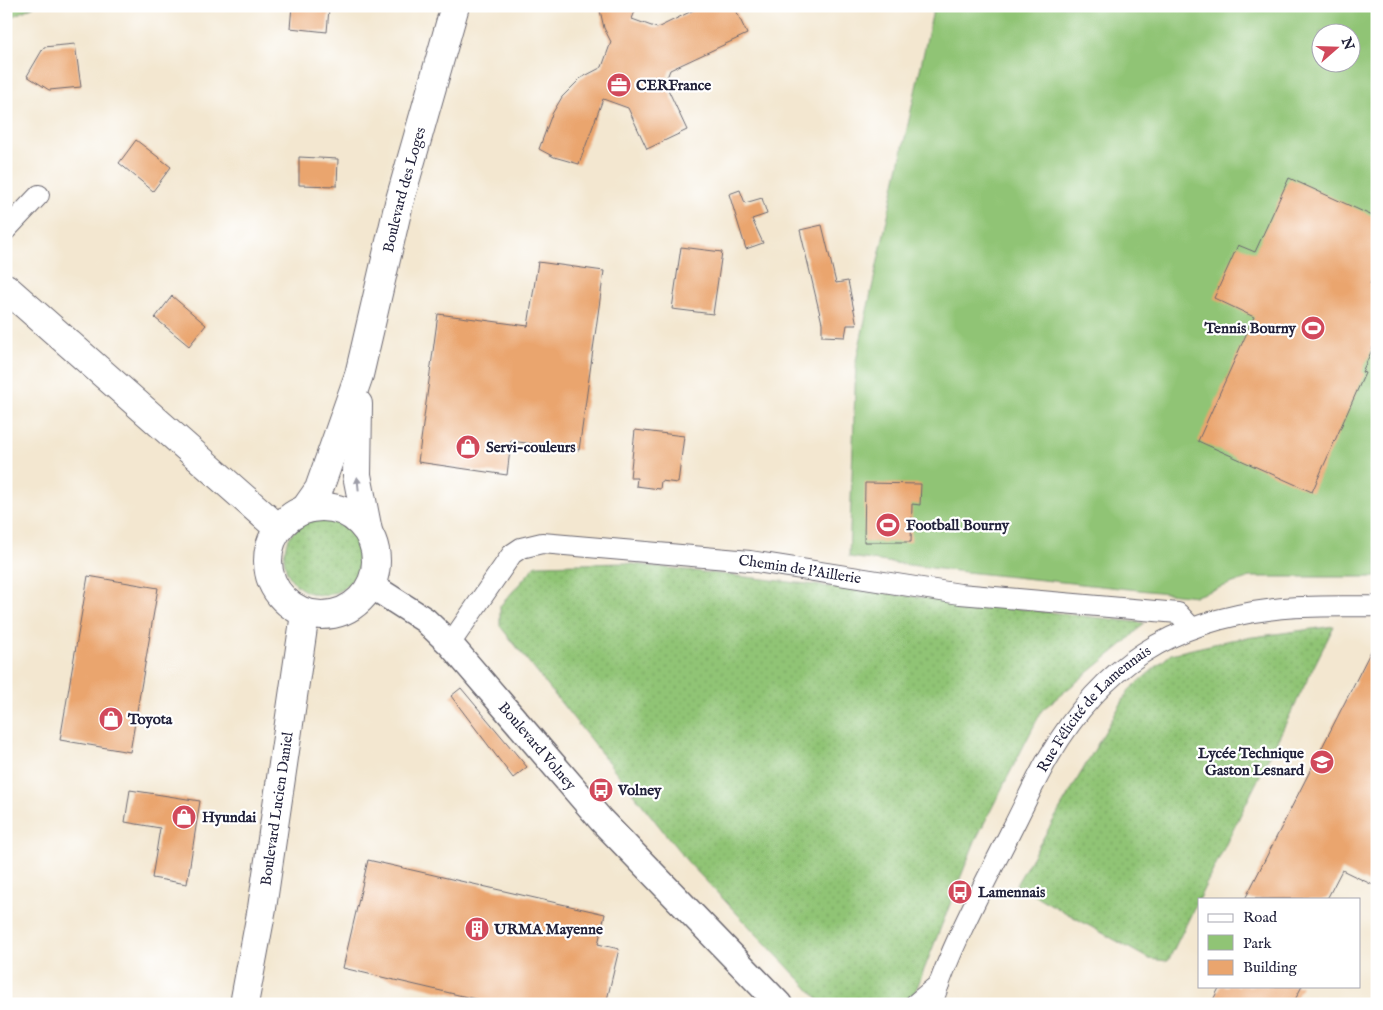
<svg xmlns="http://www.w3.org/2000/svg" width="1383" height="1010" viewBox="0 0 1383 1010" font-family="'IM FELL English',serif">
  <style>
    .grass { fill: url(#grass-dots); stroke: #597358 }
    .park { fill: #90c475; stroke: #597358; fill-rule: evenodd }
    .building { fill: #eaa56e }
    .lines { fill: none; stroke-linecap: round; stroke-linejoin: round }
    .minor-casing { stroke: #6b676f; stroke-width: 22 }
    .tertiary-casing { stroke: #6b676f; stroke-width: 28 }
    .secondary-casing { stroke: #6b676f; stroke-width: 30 }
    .minor { stroke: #fff; stroke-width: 20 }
    .tertiary { stroke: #fff; stroke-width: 25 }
    .secondary { stroke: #fff; stroke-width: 28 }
    .oneway { fill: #9c9ca7 }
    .labels { text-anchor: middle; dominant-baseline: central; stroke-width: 4.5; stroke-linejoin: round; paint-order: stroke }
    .poi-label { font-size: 15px; font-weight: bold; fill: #22223b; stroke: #fff; text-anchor: start }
    .street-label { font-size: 15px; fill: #22223b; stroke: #fff }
  </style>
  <defs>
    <pattern id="grass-dots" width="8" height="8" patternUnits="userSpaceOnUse" patternTransform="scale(1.25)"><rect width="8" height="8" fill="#90c475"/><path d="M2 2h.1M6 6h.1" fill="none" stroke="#7ca866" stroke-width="1.8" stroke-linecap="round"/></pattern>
  </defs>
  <rect width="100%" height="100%" fill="#fff"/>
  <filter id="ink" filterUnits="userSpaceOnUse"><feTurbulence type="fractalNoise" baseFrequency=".02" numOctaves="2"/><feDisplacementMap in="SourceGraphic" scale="10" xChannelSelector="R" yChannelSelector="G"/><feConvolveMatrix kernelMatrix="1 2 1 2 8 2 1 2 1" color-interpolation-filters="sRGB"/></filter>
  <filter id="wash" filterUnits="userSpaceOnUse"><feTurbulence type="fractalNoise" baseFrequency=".0096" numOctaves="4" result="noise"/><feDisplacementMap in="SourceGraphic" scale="20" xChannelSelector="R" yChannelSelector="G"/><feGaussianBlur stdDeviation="1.12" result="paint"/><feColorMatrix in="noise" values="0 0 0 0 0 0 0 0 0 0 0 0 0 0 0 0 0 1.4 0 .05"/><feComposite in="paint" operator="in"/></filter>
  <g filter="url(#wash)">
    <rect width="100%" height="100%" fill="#f3e7d0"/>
    <g class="grass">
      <polygon points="6,6 34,6 6,20"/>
      <circle cx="322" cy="557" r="38"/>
      <polygon points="625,563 1144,623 1127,641 1042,710 975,841 914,995 903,1004 823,1004 687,861 500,626 500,606 536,565"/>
      <polygon points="1334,626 1168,961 1149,959 1016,885 1129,690 1171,654 1231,640"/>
    </g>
    <path class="park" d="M934,6H1377V577H1250L1196,596L947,570L849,557L856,361ZM1320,32H1350V62H1320Z"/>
    <g id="blocks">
      <g class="building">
        <polygon points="292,6 329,9 327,32 290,28"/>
        <polygon points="599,6 637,6 632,19 657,28 702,6 734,6 747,34 670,70 665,83 687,130 647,149 628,108 603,99 579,164 554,157 539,149 552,114 562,97 581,78 602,67 611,42 604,28"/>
        <polygon points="75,44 81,87 49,90 27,76 44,47"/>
        <polygon points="136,140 171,167 153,191 119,163"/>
        <polygon points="299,157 338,159 337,186 299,185"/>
        <polygon points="1289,178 1377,218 1377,268 1370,284 1377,287 1377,339 1362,372 1365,373 1312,492 1198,441 1254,317 1214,298 1238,245 1255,252"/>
        <polygon points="740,190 745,203 762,198 767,214 752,219 763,243 746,249 729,194"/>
        <polygon points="822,225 836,283 848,281 857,325 847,325 845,337 822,336 822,323 800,230"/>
        <polygon points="681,247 722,252 713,314 672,309"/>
        <polygon points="538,262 604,271 579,450 511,441 507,475 418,462 438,314 528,326"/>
        <polygon points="172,296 206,325 189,346 155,318"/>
        <polygon points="635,430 684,436 678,483 661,481 660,489 636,486 637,478 630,478"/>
        <polygon points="865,483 921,484 920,505 912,504 911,542 864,542"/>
        <polygon points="88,576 158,588 130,752 60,740"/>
        <polygon points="1377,639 1377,887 1342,870 1327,899 1245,899"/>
        <polygon points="461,688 527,767 513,778 451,696"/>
        <polygon points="130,790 200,801 187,884 152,878 160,828 125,822"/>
        <polygon points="368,860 605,914 598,944 619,949 606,1004 497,1004 343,968"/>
        <polygon points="1220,986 1302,986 1293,1004 1211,1004"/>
      </g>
    </g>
  </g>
  <g filter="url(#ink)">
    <use href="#blocks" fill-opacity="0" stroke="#6b676f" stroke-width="1"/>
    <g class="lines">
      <defs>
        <g id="minor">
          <polyline points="6,230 39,195"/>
          <path id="s1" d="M450,644L512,554L521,548L542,543L750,561L960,594L1178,613L1192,628"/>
          <polyline points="915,1004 939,984"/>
          <path id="s2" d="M932,1004C952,943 984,885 1012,829C1025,804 1036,778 1050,755C1103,665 1171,621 1275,609C1308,605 1343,607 1377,606"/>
        </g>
        <g id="tertiary">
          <path id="s3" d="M372,586L425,620L450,644L601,820L779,1004"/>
        </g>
        <g id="secondary">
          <polyline points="6,288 278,528"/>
          <polyline points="358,404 357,475 368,531"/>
          <circle cx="322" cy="561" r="54"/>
          <path id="s4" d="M305,509L319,489L359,375L399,203L455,6"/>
          <path id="s5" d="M244,1004L262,908L305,614"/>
        </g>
      </defs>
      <use href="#minor" class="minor-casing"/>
      <use href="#tertiary" class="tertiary-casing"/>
      <use href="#secondary" class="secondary-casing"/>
      <use href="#minor" class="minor"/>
      <use href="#tertiary" class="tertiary"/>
      <use href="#secondary" class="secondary"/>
    </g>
    <defs><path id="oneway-solid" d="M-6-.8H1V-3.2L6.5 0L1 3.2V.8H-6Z" transform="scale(1.25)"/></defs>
    <use class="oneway" href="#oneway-solid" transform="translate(358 484) rotate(-96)"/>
  </g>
  <defs>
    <symbol id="office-disc" viewBox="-11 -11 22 22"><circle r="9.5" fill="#d1495b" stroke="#fff"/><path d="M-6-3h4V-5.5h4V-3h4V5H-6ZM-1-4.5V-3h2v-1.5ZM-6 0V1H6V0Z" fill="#fff"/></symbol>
    <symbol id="stadium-disc" viewBox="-11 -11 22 22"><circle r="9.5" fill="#d1495b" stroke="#fff"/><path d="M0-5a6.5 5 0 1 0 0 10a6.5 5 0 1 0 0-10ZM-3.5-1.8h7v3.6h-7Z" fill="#fff"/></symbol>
    <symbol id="shop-disc" viewBox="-11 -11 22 22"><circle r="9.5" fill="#d1495b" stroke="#fff"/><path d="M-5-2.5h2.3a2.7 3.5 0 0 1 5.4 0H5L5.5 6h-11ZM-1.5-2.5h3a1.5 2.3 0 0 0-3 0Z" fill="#fff"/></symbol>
    <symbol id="school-disc" viewBox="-11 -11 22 22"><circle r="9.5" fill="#d1495b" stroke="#fff"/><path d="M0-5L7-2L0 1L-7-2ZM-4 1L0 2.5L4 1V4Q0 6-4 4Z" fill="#fff"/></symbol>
    <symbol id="bus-disc" viewBox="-11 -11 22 22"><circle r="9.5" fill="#d1495b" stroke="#fff"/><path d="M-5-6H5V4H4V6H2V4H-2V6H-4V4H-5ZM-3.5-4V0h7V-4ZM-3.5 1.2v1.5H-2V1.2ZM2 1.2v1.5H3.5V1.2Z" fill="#fff"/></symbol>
    <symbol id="building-disc" viewBox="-11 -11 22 22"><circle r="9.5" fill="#d1495b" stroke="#fff"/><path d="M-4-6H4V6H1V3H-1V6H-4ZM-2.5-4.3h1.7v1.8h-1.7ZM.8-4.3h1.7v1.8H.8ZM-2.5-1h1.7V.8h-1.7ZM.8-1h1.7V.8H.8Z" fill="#fff"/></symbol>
  </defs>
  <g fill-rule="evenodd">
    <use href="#office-disc" x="605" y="71" width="28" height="28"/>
    <use href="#stadium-disc" x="1299" y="314" width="28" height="28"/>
    <use href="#shop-disc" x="454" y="433" width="28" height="28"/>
    <use href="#stadium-disc" x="874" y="511" width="28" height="28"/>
    <use href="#shop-disc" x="97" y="705" width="28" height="28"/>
    <use href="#school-disc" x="1308" y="748" width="28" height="28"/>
    <use href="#bus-disc" x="587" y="776" width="28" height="28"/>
    <use href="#shop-disc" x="170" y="803" width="28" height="28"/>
    <use href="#bus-disc" x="946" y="878" width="28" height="28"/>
    <use href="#building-disc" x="463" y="915" width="28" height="28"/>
  </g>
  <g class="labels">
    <g class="poi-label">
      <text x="636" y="85">CERFrance</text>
      <text x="1296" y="328" text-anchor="end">Tennis Bourny</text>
      <text x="486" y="447">Servi-couleurs</text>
      <text x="906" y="525">Football Bourny</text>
      <text x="128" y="719">Toyota</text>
      <text x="1304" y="753" text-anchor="end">Lycée Technique<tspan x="1304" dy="17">Gaston Lesnard</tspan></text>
      <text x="618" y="790">Volney</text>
      <text x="202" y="817">Hyundai</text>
      <text x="978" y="892">Lamennais</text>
      <text x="494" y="929">URMA Mayenne</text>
    </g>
    <g class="street-label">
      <text stroke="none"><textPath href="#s4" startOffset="336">Boulevard des Loges</textPath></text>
      <text stroke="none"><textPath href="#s1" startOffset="401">Chemin de l'Aillerie</textPath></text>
      <text stroke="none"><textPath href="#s2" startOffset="340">Rue Félicité de Lamennais</textPath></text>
      <text stroke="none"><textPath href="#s3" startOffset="232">Boulevard Volney</textPath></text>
      <text stroke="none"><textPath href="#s5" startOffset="198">Boulevard Lucien Daniel</textPath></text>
    </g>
  </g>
  <rect width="1383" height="1010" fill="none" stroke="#fff" stroke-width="25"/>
  <rect x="1198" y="898" width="162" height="90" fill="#ffffff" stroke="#a7a7b1"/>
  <rect x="1208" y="914" width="25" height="8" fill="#ffffff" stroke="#a7a7b1"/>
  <text x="1243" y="922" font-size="15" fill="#22223b">Road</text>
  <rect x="1208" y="935" width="25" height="15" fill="#90c475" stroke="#a7a7b1"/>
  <text x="1243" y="948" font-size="15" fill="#22223b">Park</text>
  <rect x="1208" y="960" width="25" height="15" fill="#eaa56e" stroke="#a7a7b1"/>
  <text x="1243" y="972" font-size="15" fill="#22223b">Building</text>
  <g transform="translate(1336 48) rotate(70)"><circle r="24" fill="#ffffff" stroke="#a7a7b1"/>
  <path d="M0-4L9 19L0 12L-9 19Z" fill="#d1495b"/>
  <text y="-8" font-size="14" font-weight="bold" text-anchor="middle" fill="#22223b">N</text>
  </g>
</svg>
